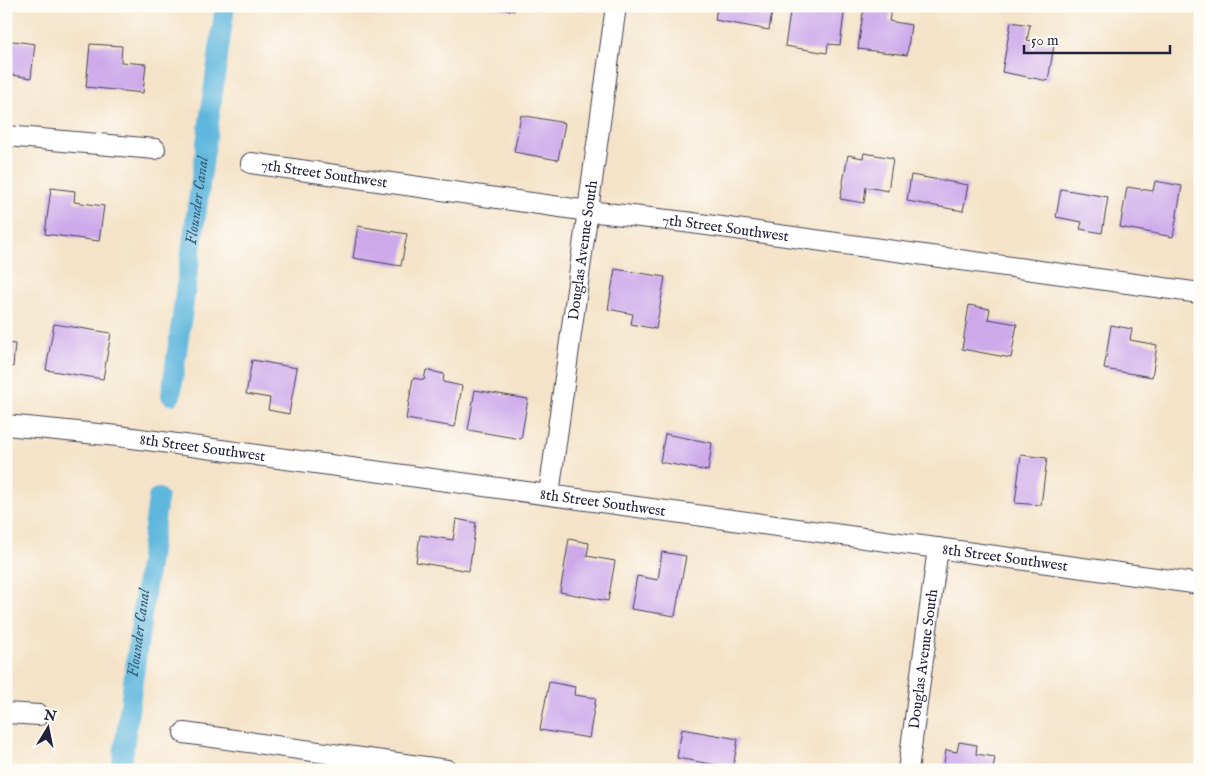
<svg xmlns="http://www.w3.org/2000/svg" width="1206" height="776" viewBox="0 0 1206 776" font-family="'IM FELL English',serif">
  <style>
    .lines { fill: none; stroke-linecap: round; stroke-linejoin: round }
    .canal { stroke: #60b7dd; stroke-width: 20 }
    .building { fill: #cda9ea }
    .minor-casing { stroke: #423f50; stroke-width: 22 }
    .minor { stroke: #fff; stroke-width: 20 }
    .labels { text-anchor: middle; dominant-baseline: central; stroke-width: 4.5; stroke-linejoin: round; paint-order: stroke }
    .street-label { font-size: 15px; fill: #22223b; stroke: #fdfcf7 }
    .water-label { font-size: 16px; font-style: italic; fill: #3b5e7c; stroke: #fdfcf7 }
  </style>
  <rect width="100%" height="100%" fill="#fdfcf7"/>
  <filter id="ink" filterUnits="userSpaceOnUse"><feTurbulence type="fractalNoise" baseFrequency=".02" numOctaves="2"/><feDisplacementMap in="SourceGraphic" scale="10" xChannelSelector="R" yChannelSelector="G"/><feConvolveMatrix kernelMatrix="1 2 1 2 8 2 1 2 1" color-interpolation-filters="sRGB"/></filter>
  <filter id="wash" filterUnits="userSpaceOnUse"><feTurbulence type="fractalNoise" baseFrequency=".0096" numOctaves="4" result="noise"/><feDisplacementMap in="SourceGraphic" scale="20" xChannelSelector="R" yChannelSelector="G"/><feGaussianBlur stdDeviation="1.12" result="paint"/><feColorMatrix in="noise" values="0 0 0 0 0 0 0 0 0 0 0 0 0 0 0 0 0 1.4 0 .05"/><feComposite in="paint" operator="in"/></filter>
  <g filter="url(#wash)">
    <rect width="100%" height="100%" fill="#f4e3c8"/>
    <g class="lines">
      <g class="canal">
        <path id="s1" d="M171,395L225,6"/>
        <path id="s2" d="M121,770L158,498"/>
      </g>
    </g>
    <g id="blocks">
      <g class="building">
        <polygon points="486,6 514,6 514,11"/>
        <polygon points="717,6 773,6 769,30 715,20"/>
        <polygon points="791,6 845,6 840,45 828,44 827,53 785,46"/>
        <polygon points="864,6 891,10 889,21 911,25 907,55 858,49"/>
        <polygon points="1011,22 1030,25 1027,40 1054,45 1048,81 1002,72"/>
        <polygon points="6,40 35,44 31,78 6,74"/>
        <polygon points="90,44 122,46 121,62 146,64 143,93 86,87"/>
        <polygon points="521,115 565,123 558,160 514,152"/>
        <polygon points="864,153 893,158 888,191 866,187 864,203 840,199 848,155 863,158"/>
        <polygon points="911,175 968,185 963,211 907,201"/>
        <polygon points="1155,181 1182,186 1173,237 1120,227 1127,187 1153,191"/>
        <polygon points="51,188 75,191 74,202 104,206 99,241 45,234"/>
        <polygon points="1061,189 1108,197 1102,233 1080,229 1082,222 1056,217"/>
        <polygon points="358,226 407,234 401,266 353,258"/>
        <polygon points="615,269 665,277 656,329 631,324 633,314 608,309"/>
        <polygon points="969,305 990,309 988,319 1017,324 1011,358 962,349"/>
        <polygon points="54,324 111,333 103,379 46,370"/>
        <polygon points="1111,325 1132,329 1130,340 1157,345 1152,377 1104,369"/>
        <polygon points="6,343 15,344 13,367 6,366"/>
        <polygon points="252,360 297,368 289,414 268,410 270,398 246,394"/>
        <polygon points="426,370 444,374 443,382 462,386 455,427 406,419 413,378 424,380"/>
        <polygon points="475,390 528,399 521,439 468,430"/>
        <polygon points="665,434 712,443 708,471 660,462"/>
        <polygon points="1021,455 1047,458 1041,505 1015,503"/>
        <polygon points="456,519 476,523 469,571 416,562 420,535 453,540"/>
        <polygon points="569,539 589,543 587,556 615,561 608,601 560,592"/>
        <polygon points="662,552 686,556 675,616 631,609 637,576 658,580"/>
        <polygon points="549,682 575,687 574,695 596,698 589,738 540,730"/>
        <polygon points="682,729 738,739 733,768 677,758"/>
        <polygon points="959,742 977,745 976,754 995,757 993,770 943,770 946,750 957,752"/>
      </g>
    </g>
  </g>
  <g filter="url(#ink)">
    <use href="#blocks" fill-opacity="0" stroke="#423f50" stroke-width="1"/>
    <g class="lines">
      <defs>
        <g id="minor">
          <polyline points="6,136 155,149"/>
          <path id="s3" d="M251,163L588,211L685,222L1200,293"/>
          <path id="s4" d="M6,425L118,436L1200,584"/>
          <path id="s5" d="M549,494L616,6"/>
          <polyline points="6,713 39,715"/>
          <polyline points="184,733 447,770"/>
          <path id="s6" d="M908,770L938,548"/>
        </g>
      </defs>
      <use href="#minor" class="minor-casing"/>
      <use href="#minor" class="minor"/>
    </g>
  </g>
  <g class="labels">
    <g class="street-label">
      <text stroke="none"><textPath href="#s3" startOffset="74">7th Street Southwest</textPath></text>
      <text stroke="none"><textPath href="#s3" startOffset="479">7th Street Southwest</textPath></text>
      <text stroke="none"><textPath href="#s5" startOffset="246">Douglas Avenue South</textPath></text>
      <text stroke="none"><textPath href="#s4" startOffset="198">8th Street Southwest</textPath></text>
      <text stroke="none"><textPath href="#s4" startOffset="602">8th Street Southwest</textPath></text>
      <text stroke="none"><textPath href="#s4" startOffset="1008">8th Street Southwest</textPath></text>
      <text stroke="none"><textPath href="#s6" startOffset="112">Douglas Avenue South</textPath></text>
    </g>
    <g class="water-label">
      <text stroke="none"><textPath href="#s1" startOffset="196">Flounder Canal</textPath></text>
      <text stroke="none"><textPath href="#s2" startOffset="138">Flounder Canal</textPath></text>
    </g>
  </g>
  <rect width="1206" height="776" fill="none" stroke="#fdfcf7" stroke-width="25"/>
  <g transform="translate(48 728) rotate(10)" stroke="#fdfcf7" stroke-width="4" paint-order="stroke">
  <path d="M0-4L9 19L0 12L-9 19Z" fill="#22223b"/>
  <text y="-8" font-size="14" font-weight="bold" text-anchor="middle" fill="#22223b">N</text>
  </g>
  <path d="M1024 45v8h146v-8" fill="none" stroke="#22223b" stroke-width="2.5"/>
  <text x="1031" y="45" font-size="15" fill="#22223b" stroke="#fdfcf7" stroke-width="4" paint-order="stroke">50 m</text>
</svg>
